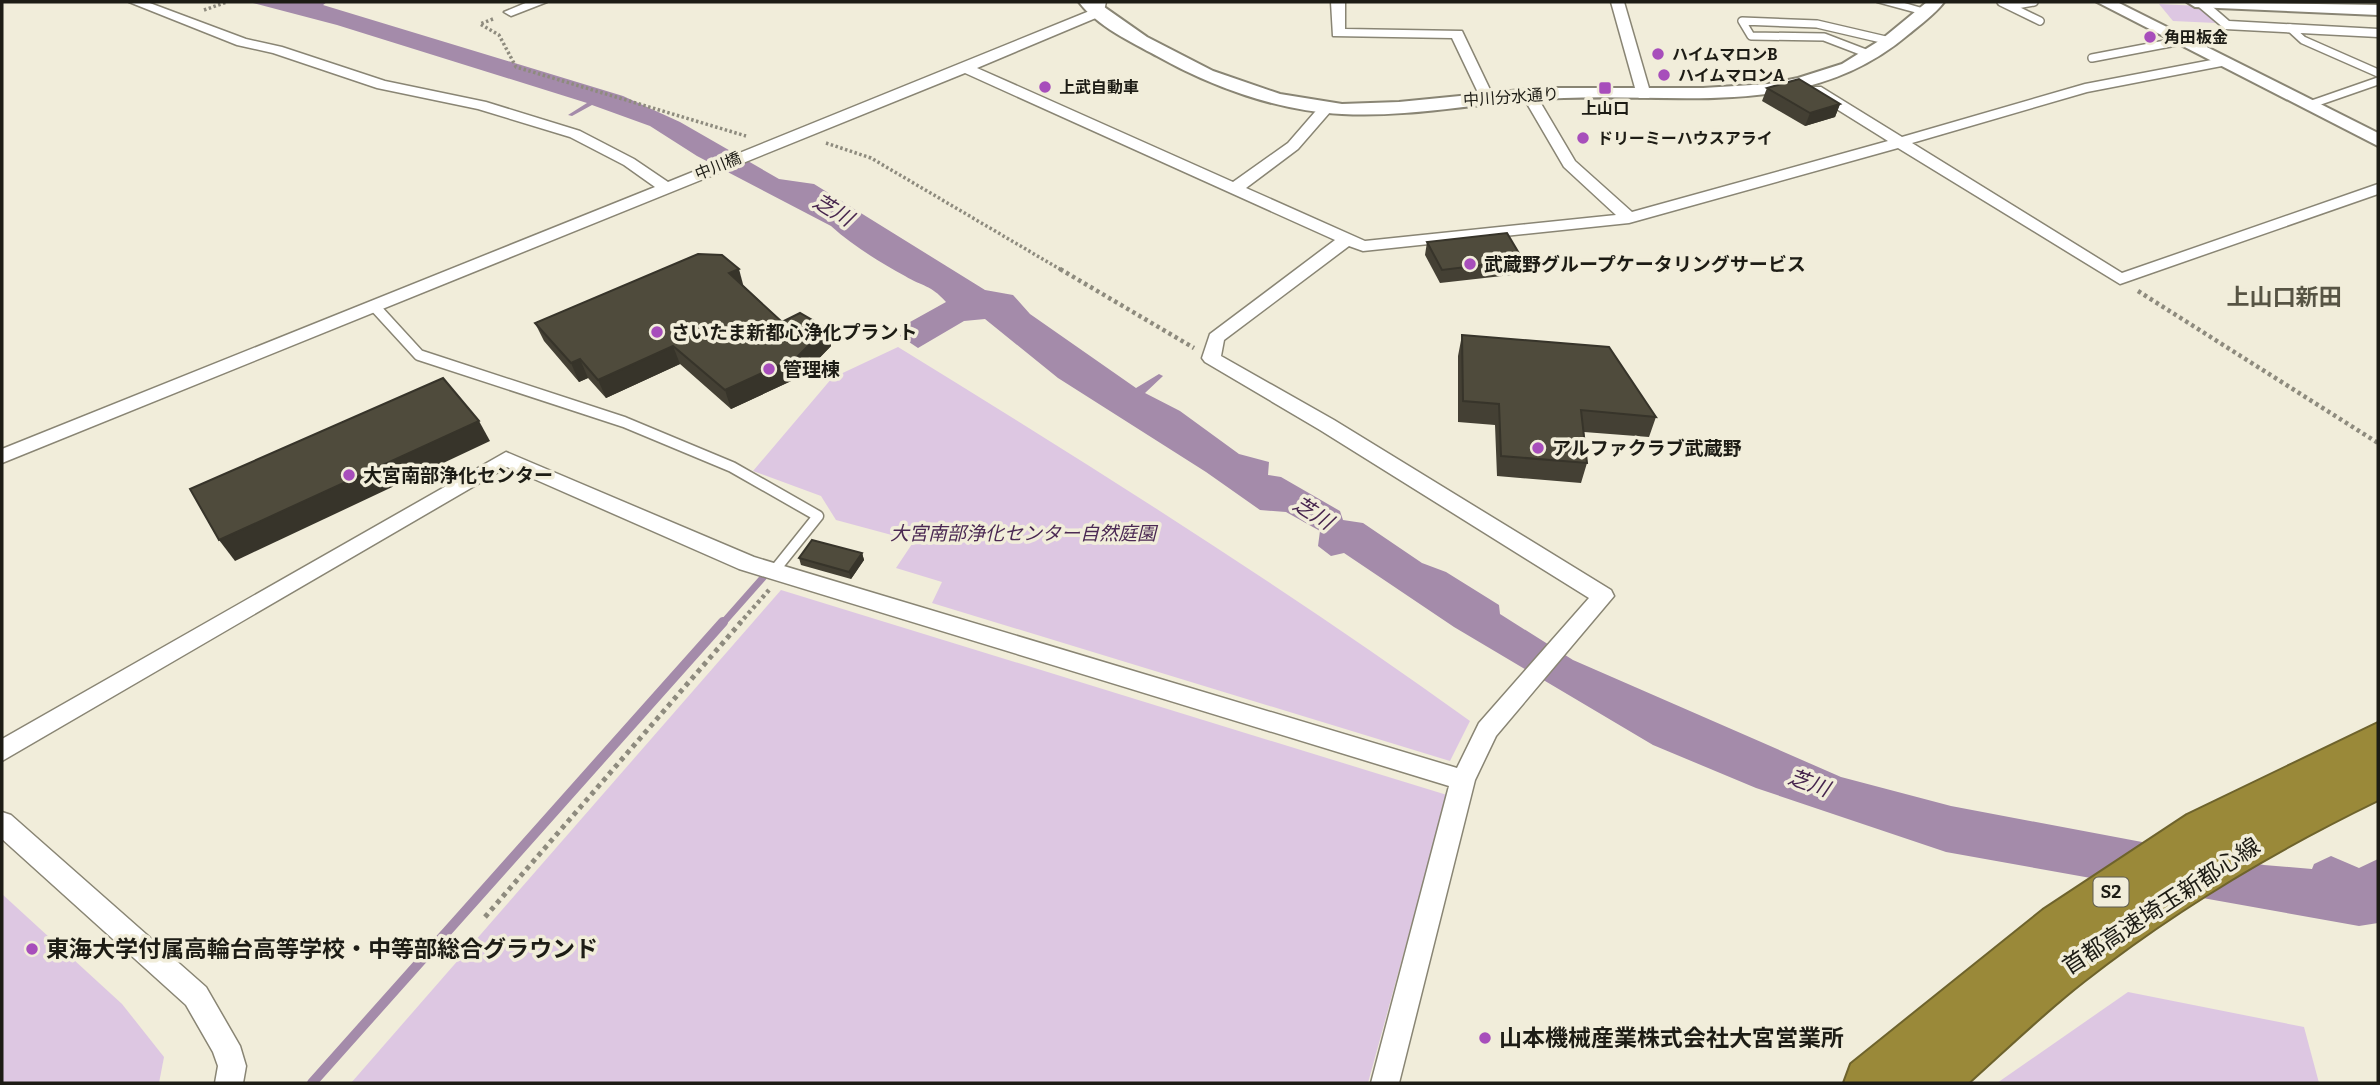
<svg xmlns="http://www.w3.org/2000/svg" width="2380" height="1085" viewBox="0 0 2380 1085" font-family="Bitter,'Noto Sans JP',serif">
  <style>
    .green { fill: #ddc7e2 }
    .water { fill: #a48baa }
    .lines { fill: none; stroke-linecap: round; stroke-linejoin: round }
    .stream-far1 { stroke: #a48baa; stroke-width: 7 }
    .stream { stroke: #a48baa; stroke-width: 10 }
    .service-far1-casing { stroke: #898574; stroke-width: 10 }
    .service-casing { stroke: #898574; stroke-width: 13 }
    .minor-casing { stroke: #898574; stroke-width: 3 }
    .tertiary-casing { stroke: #898574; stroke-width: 4 }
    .motorway-casing { stroke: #6e632c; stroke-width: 4 }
    .path-far2 { stroke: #8e8b7e; stroke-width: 3.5; stroke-dasharray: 2.5 2.5; stroke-linecap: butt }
    .path-far1 { stroke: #8e8b7e; stroke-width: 4.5; stroke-dasharray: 3.5 3.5; stroke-linecap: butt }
    .path { stroke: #8e8b7e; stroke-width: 5; stroke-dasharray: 4.5 4.5; stroke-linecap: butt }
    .service-far1 { stroke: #fff; stroke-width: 7 }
    .service { stroke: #fff; stroke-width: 10 }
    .minor { fill: #fff; fill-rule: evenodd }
    .tertiary { fill: #fff; fill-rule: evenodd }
    .motorway { fill: #9a8939; fill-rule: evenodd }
    .wall { fill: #444034 }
    .shaded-wall { fill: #37342a }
    .building { fill: #4f4b3c; stroke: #37342a; stroke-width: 2 }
    .poi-dot { fill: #a74ebb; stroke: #f1edda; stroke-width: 2.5 }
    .labels { text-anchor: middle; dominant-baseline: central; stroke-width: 7; stroke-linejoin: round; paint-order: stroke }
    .far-poi-label { font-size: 16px; font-weight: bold; fill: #1d1c15; stroke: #f1edda; text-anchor: start }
    .far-street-label { font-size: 16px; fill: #1d1c15; stroke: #f1edda }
    .shield { fill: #f1edda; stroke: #5d5b50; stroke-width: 2 }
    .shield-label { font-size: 18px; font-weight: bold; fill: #1d1c15 }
    .poi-label { font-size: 19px; font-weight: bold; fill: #1d1c15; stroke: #f1edda; text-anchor: start }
    .park-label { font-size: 19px; font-style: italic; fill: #4b2953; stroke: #f1edda }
    .water-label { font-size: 21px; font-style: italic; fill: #47254e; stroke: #f1edda }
    .quarter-label { font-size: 23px; font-weight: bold; fill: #575444; stroke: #f1edda }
    .near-street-label { font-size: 23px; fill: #1d1c15; stroke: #f1edda }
    .near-poi-label { font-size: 23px; font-weight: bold; fill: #1d1c15; stroke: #f1edda; text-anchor: start }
  </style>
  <rect width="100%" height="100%" fill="#f1edda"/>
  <g class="green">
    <polygon points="2159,4 2199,6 2216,23 2173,21"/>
    <path d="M898,347C1092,466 1285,588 1470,721L1450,761L932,603L942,582L896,568L914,541L836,520L821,496L753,471L832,378Z"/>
    <polygon points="781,590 1447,795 1368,1083 351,1083"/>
    <polygon points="2,894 122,1004 164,1057 159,1083 2,1083"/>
    <polygon points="2128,992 2304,1027 2319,1083 1997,1083"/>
  </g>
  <path class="water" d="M249,2H327L323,5L623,96L680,122L779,179L814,184L985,290L1013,295L1030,314L1136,388L1159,374L1163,376L1145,393L1180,411L1239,454L1269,462L1268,475L1281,477L1340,511L1343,520L1363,523L1422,563L1446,572L1499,605L1500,614L1573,660L1841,777L1951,806L2264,865L2312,869L2314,864L2331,856L2359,868L2378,859V923L2359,926L1946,852L1756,788L1653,745L1454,627L1344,553L1331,556L1318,546L1320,531L1286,512L1260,510L1206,472L1058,378L985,319L964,321L918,348L900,336L910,322L946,302C930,284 923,287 905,276C878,261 853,246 831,226L697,156L650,126L592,105L572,116L568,115L587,103L337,25Z"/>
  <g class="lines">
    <polyline class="stream-far1" points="722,624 768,572"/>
    <polyline class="stream" points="312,1083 723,622"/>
    <defs>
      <g id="service-far1">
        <polyline points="2001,2 2040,21"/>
        <polyline points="2011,6 2034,2"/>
        <polyline points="2290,28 2303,40 2378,73"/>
        <polyline points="1871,55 1824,37 1751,36 1742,21 1817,24 1890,41"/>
        <polyline points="2092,58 2181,41"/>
        <polyline points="2309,105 2378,81"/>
      </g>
      <polyline id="service" points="375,307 419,355 624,422 732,467 818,516 774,571"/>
      <g id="minor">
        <polygon points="129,2 147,2 246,39 282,47 385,81 486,102 580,131 634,159 668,182 1092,10 1094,2 1106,2 1103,15 977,68 1233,182 1288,143 1321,105 1331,105 1331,111 1298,149 1246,188 1365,241 1616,215 1564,167 1522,95 1529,91 1536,95 1575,161 1632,212 1888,141 1811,93 1811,87 1821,87 1902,137 2085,84 2222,58 2229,62 2227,65 2087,92 1912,143 2122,273 2378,184 2378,194 2120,284 1898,148 1629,223 1363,251 1349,246 1224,340 1221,356 1334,420 1611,590 1614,596 1496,736 1475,780 1399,1083 1371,1083 1449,786 739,569 507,467 2,761 2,739 506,452 754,557 1457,768 1479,723 1589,598 1320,430 1205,362 1202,358 1210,334 1335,240 965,73 2,463 2,449 655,187 624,165 570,137 478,109 377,88 273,53 237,45"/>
        <polygon points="528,2 547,2 511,16 504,12"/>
        <polygon points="1331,2 1345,2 1345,29 1462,31 1494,98 1487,102 1482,101 1452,38 1333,36"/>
        <polygon points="1611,2 1624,2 1651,95 1649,98 1639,98 1637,95"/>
        <polygon points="1877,2 1901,2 1932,11 1925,15"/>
        <polygon points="2193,2 2207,2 2229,21 2378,29 2378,37 2225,29"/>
        <polygon points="2,812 11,815 206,987 240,1046 246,1066 243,1083 215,1083 218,1066 213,1052 186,1005 2,839"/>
      </g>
      <g id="tertiary">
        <path d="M1079,2H1097L1147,37L1213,71L1280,94L1342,104L1399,102L1542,88H1703L1768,84L1798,78L1842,64L1882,39L1927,2H1944C1935,14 1921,24 1909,34C1808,120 1685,93 1564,98C1490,100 1416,118 1342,114C1278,111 1212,87 1157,56C1131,42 1097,26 1079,2Z"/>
        <polygon points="2097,2 2117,2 2378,133 2378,146"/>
        <polygon points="2187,2 2378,5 2378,15 2195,7"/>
      </g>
      <path id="motorway" d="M2378,723V800C2275,850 2174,910 2084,981C2043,1013 2006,1049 1968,1083H1844L1851,1064L2043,910L2187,815Z"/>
    </defs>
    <use href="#service-far1" class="service-far1-casing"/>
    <use href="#service" class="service-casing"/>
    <use href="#minor" class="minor-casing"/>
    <use href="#tertiary" class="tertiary-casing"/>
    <use href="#motorway" class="motorway-casing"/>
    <g class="path-far2">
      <polyline points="204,10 227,2"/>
      <polyline points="493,19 480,24 499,35 516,67 746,136"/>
      <polyline points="826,143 871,158 1063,271"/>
    </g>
    <g class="path-far1">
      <polyline points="1060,269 1194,348"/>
      <polyline points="2138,291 2378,443"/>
      <polyline points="739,624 769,590"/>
    </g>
    <polyline class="path" points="485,917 741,622"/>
    <use href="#service-far1" class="service-far1"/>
    <use href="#service" class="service"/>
    <use href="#minor" class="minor"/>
    <use href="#tertiary" class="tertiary"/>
    <use href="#motorway" class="motorway"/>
  </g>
  <g class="wall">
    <polygon points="1767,88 1840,104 1835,117 1805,126 1762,101"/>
    <polygon points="1427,242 1523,260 1520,274 1440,283 1425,255"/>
    <polygon points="744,286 782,322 826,328 831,346 802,376 731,409 680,364 606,398 588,378 579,382 544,341 535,323"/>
    <polygon points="1462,335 1656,417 1649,437 1584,432 1587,463 1581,483 1497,476 1495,425 1458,422 1458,356"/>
    <polygon points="862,553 864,560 851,579 801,565 799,558"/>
  </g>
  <g class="shaded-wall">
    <polygon points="1840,104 1835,117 1805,126 1810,113"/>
    <polygon points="739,269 744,288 729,273"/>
    <polygon points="826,328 831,346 802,376 731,409 725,390"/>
    <polygon points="673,346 680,364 606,398 598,380"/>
    <polygon points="580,359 588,378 579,382 571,363"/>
    <polygon points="479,421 490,441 235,561 219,540"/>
    <polygon points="862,553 864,560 851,579 849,572"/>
  </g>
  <g class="building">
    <polygon points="1799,79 1840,104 1810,113 1767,88"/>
    <polygon points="1507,233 1523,260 1442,270 1427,242"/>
    <polygon points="698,254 722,255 739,269 729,273 782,322 800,313 826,328 797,357 725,390 673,346 598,380 580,359 571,363 535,323"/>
    <polygon points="1462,335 1609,347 1656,417 1581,410 1587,463 1501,456 1499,404 1463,401"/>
    <polygon points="443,378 479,421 219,540 190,489"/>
    <polygon points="812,540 862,553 849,572 799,558"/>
  </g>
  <g class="poi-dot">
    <circle cx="2150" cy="37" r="7"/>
    <circle cx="1658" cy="54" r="7"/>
    <circle cx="1664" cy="75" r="7"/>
    <circle cx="1045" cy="87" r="7"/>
    <rect x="1598" y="81" width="14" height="14" rx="3.5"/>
    <circle cx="1583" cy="138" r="7"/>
    <circle cx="1470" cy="264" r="7"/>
    <circle cx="657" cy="332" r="7"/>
    <circle cx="769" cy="369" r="7"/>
    <circle cx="1538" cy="448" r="7"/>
    <circle cx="349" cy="475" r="7"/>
    <circle cx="32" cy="949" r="7"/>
    <circle cx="1485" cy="1038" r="7"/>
  </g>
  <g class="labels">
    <g class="far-poi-label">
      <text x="2164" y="37">角田板金</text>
      <text x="1672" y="54">ハイムマロンB</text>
      <text x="1678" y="75">ハイムマロンA</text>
      <text x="1059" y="87">上武自動車</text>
      <text x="1605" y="108" text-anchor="middle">上山口</text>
      <text x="1597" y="138">ドリーミーハウスアライ</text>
    </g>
    <g class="far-street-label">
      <text transform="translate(1511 97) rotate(-4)">中川分水通り</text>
      <text transform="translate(718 166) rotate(-22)">中川橋</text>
    </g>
    <rect class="shield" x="2093.5" y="877.5" width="35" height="29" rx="5"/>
    <g class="shield-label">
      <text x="2111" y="892">S2</text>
    </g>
    <g class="poi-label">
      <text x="1484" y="264">武蔵野グループケータリングサービス</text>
      <text x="671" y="332">さいたま新都心浄化プラント</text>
      <text x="783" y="369">管理棟</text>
      <text x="1552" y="448">アルファクラブ武蔵野</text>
      <text x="363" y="475">大宮南部浄化センター</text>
    </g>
    <g class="park-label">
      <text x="1023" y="533">大宮南部浄化センター自然庭園</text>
    </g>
    <g class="water-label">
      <text transform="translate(833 210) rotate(31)">芝川</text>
      <text transform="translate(1313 513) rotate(32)">芝川</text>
      <text transform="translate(1809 783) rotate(20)">芝川</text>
    </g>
    <g class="quarter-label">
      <text x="2284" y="297">上山口新田</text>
    </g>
    <g class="near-street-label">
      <text transform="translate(2161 906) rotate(-33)">首都高速埼玉新都心線</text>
    </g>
    <g class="near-poi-label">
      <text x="46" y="949">東海大学付属高輪台高等学校・中等部総合グラウンド</text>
      <text x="1499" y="1038">山本機械産業株式会社大宮営業所</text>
    </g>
  </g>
  <rect width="2380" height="1085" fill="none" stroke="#1d1c15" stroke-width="7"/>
</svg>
